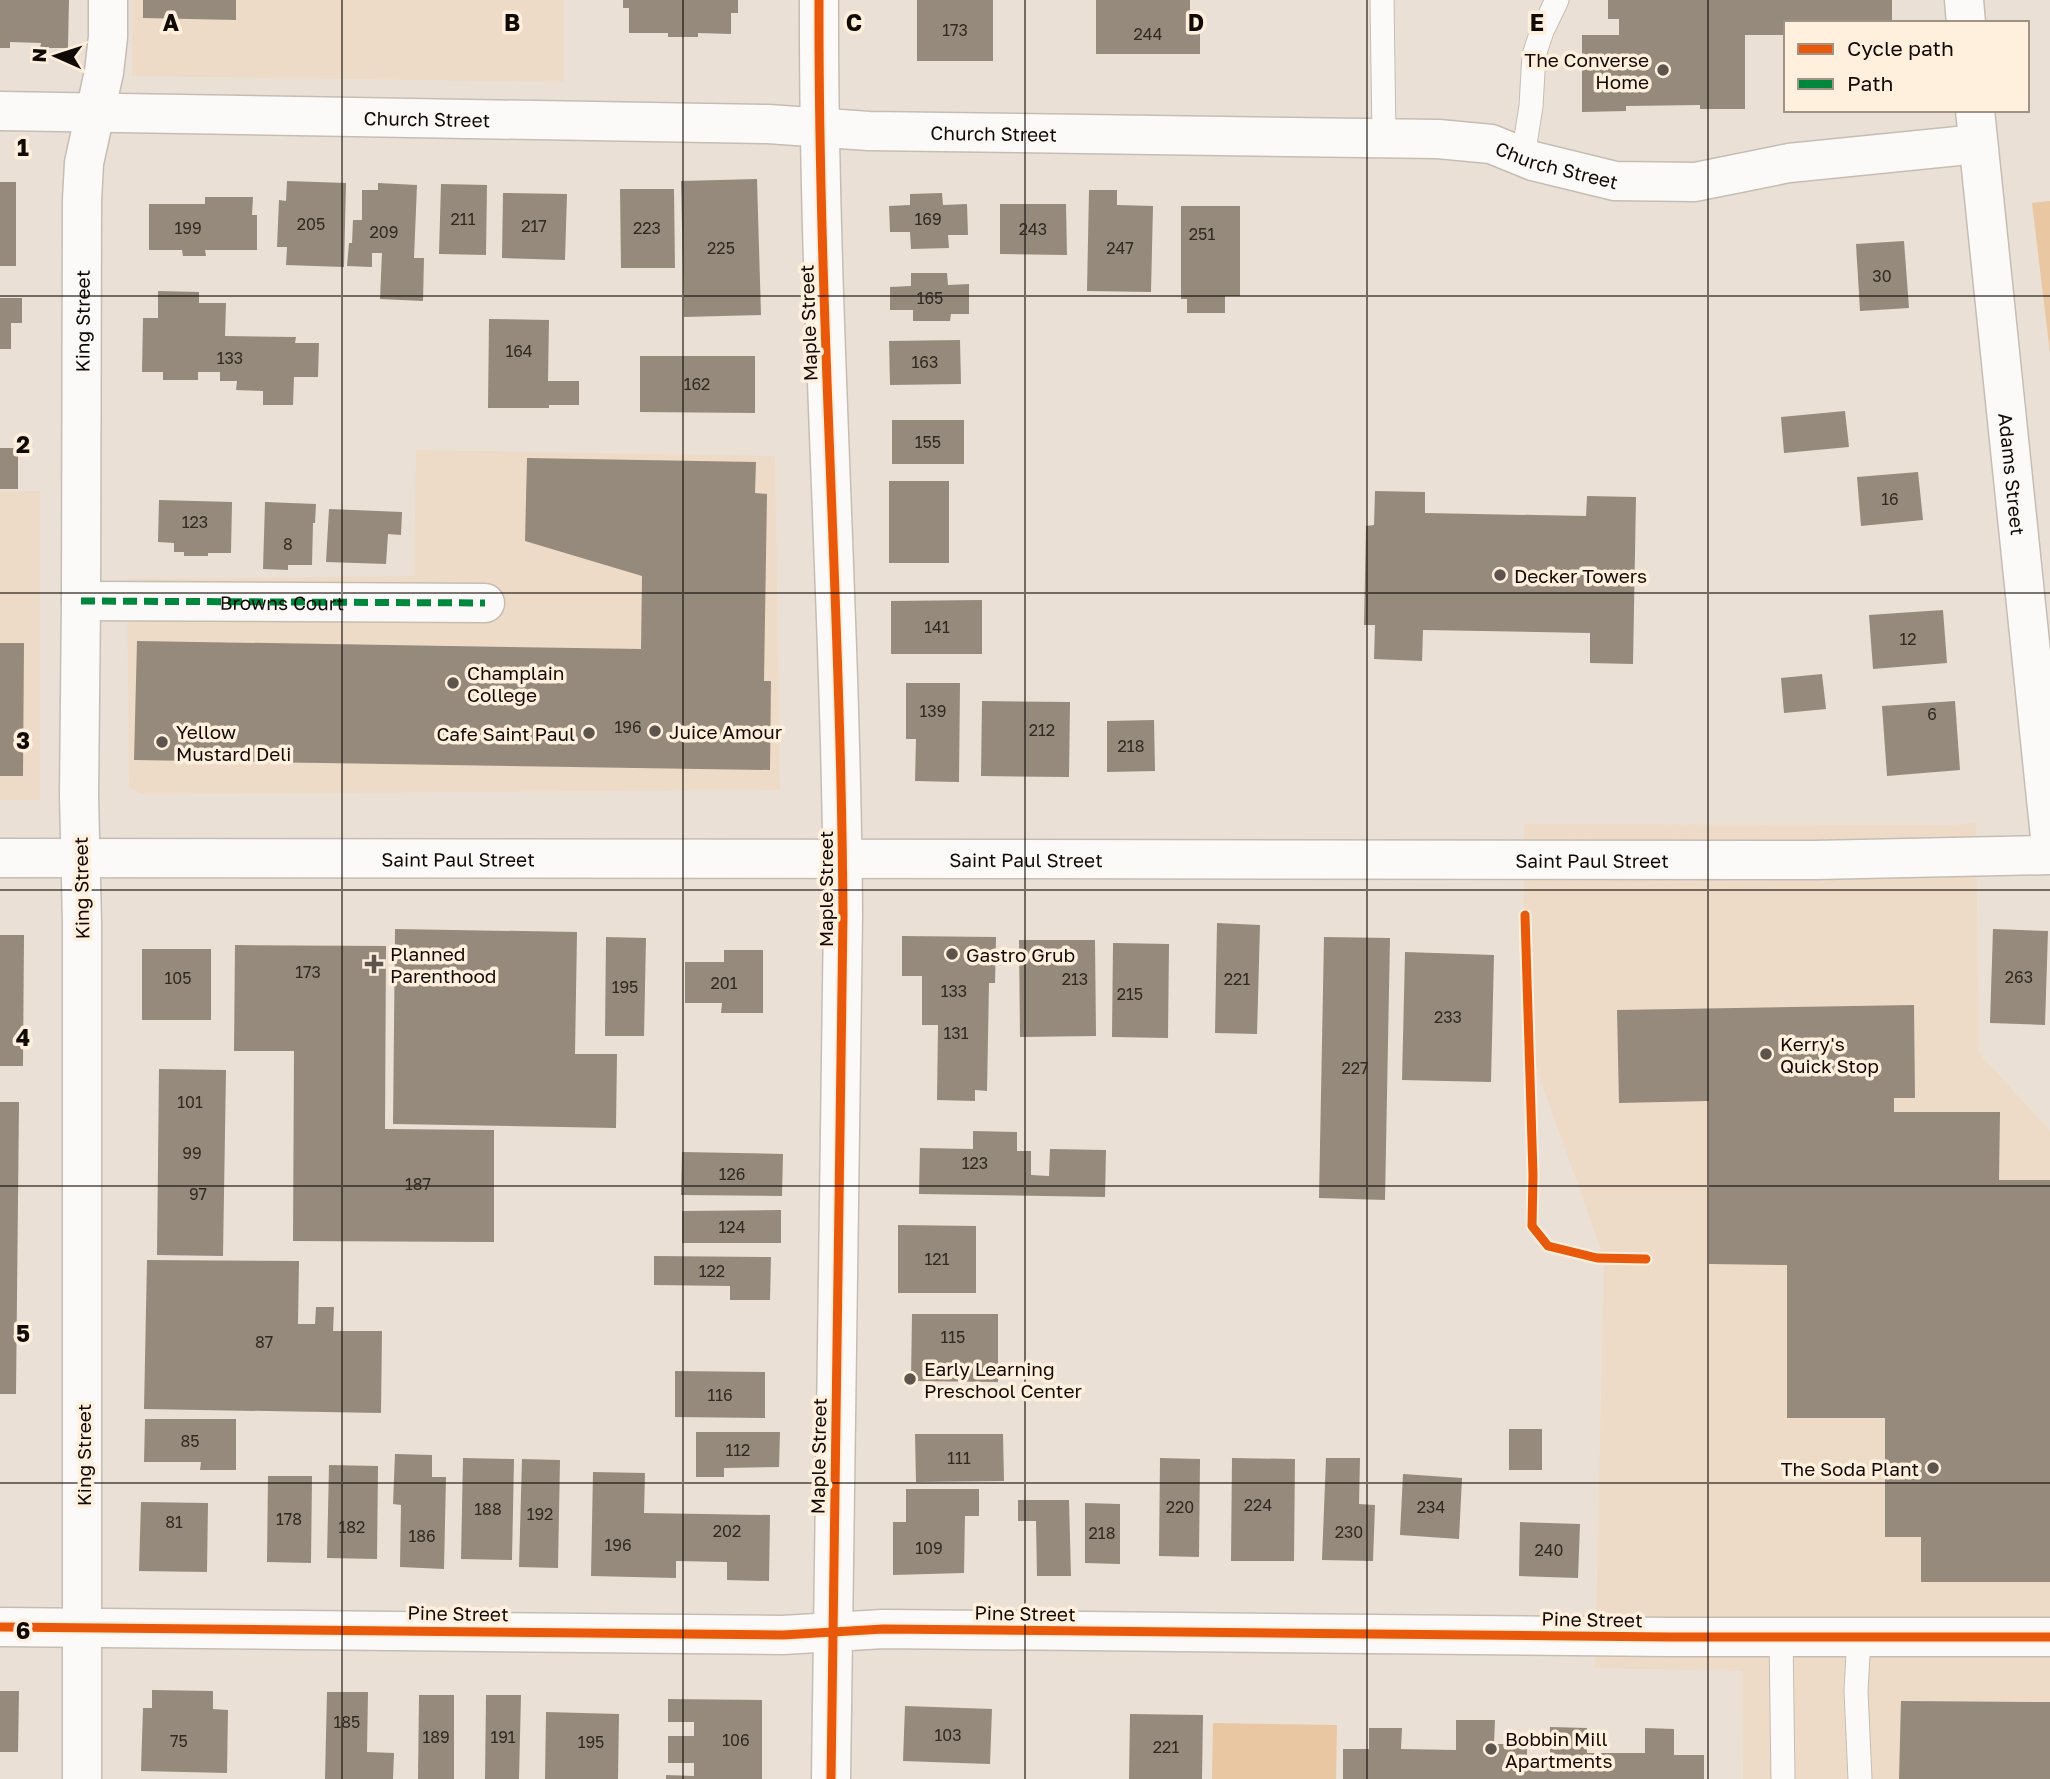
<svg xmlns="http://www.w3.org/2000/svg" width="2050" height="1779" viewBox="0 0 2050 1779" font-family="'Golos Text',sans-serif">
  <style>
    .built { fill: #eedbc7 }
    .green { fill: #e8c7a2 }
    .building { fill: #958a7c }
    .lines { fill: none; stroke-linecap: round; stroke-linejoin: round }
    .lane-casing { stroke: #c5bdb4; stroke-width: 25 }
    .street-casing { stroke: #c5bdb4; stroke-width: 41 }
    .secondary-casing { stroke: #c5bdb4; stroke-width: 41 }
    .lane { stroke: #fcfaf9; stroke-width: 23 }
    .street { stroke: #fcfaf9; stroke-width: 38 }
    .secondary { stroke: #fcfaf9; stroke-width: 38 }
    .quiet { stroke: #00873e; stroke-width: 7; stroke-dasharray: 14 7; stroke-linecap: butt }
    .cycleway-casing { stroke: #ffefdd; stroke-width: 13 }
    .cycleway { stroke: #e8590c; stroke-width: 9 }
    .grid { fill: none; stroke: #110a04; stroke-width: 2; stroke-opacity: 0.55 }
    .poi-dot { fill: #5d554d; stroke: #ffefdd; stroke-width: 2.5 }
    .labels { text-anchor: middle; dominant-baseline: central; stroke-width: 7; stroke-linejoin: round; paint-order: stroke }
    .number-label { font-size: 16px; fill: #322a22 }
    .poi-label { font-size: 19px; fill: #110a04; stroke: #ffefdd; text-anchor: start }
    .street-label { font-size: 19px; fill: #110a04; stroke: #ffefdd }
    .grid-label { font-size: 23px; text-anchor: middle; font-weight: bold; fill: #110a04; stroke: #ffefdd; stroke-width: 7; stroke-linejoin: round; paint-order: stroke }
  </style>
  <rect width="100%" height="100%" fill="#ebe0d5"/>
  <g class="built">
    <polygon points="132,0 564,0 564,82 132,76"/>
    <polygon points="416,450 775,456 780,790 141,794 129,787 127,579 414,576"/>
    <rect x="0" y="491" width="40" height="309"/>
    <polygon points="1976,823 1979,1053 2050,1131 2050,1779 1743,1779 1742,1671 1595,1668 1604,1258 1523,1031 1524,824 1949,825"/>
  </g>
  <g class="green">
    <polygon points="2050,201 2050,353 2032,203"/>
    <polygon points="1213,1723 1337,1725 1336,1779 1212,1779"/>
  </g>
  <g class="building">
    <polygon points="0,0 69,0 68,48 40,48 41,43 10,42 10,48 0,48"/>
    <polygon points="143,0 236,0 236,20 143,18"/>
    <polygon points="623,0 738,0 738,13 731,13 731,34 698,33 698,37 668,37 668,33 629,33 629,8 623,8"/>
    <rect x="917" y="0" width="76" height="61"/>
    <polygon points="1096,0 1190,0 1190,14 1200,14 1200,54 1096,54"/>
    <polygon points="1608,0 1892,0 1892,23 1786,23 1786,35 1745,35 1745,109 1700,109 1700,105 1626,106 1626,111 1582,112 1582,35 1619,35 1619,19 1608,19"/>
    <polygon points="757,179 761,315 684,317 681,181"/>
    <polygon points="287,181 346,183 344,267 286,265 287,247 277,247 279,200 286,201"/>
    <rect x="0" y="182" width="16" height="84"/>
    <polygon points="378,183 417,185 414,258 424,258 423,301 380,299 382,253 372,253 372,267 347,266 349,243 352,243 353,220 362,220 362,190 378,190"/>
    <polygon points="441,184 487,185 486,255 439,254"/>
    <polygon points="620,189 674,189 675,268 621,268"/>
    <polygon points="1089,190 1117,190 1117,205 1153,206 1151,292 1087,291"/>
    <polygon points="503,193 567,194 565,260 502,258"/>
    <polygon points="942,193 943,205 967,204 968,235 948,235 949,248 911,249 910,232 890,232 889,206 910,205 910,194"/>
    <polygon points="205,197 253,197 252,215 257,215 257,250 205,250 206,256 183,256 182,250 149,250 149,204 205,204"/>
    <polygon points="1000,204 1066,204 1067,255 1000,254"/>
    <polygon points="1181,206 1240,206 1240,296 1225,296 1225,313 1187,313 1187,299 1181,299"/>
    <polygon points="1904,241 1909,308 1860,311 1856,244"/>
    <polygon points="911,273 947,273 948,285 969,284 969,314 951,314 950,321 913,321 913,310 890,310 890,287 911,286"/>
    <polygon points="158,291 199,292 199,303 226,303 225,336 296,337 295,343 319,343 318,377 294,377 293,405 263,405 263,391 236,390 237,381 220,381 220,372 198,372 198,380 163,380 163,372 142,372 143,318 158,318"/>
    <polygon points="0,298 22,298 22,323 11,323 11,349 0,349"/>
    <polygon points="489,319 549,320 548,381 579,381 579,405 549,405 549,408 488,408"/>
    <polygon points="960,340 961,384 890,385 889,341"/>
    <polygon points="640,356 755,356 755,413 640,412"/>
    <polygon points="1845,411 1849,447 1784,453 1781,417"/>
    <rect x="892" y="420" width="72" height="44"/>
    <rect x="0" y="448" width="18" height="41"/>
    <polygon points="527,458 756,462 755,493 767,494 764,681 771,681 770,770 134,760 137,641 641,649 642,576 525,541"/>
    <polygon points="1918,472 1923,520 1861,526 1857,477"/>
    <rect x="889" y="481" width="60" height="82"/>
    <polygon points="1375,491 1425,492 1425,513 1586,516 1587,496 1636,497 1633,664 1590,663 1590,633 1423,630 1422,661 1374,659 1375,625 1364,625 1366,526 1374,525"/>
    <polygon points="159,500 232,502 231,553 208,553 208,556 184,556 184,552 174,552 174,543 158,542"/>
    <polygon points="265,502 316,504 315,523 313,523 312,565 288,565 288,570 263,569"/>
    <polygon points="329,509 402,512 401,535 388,534 386,564 326,562"/>
    <polygon points="982,600 982,654 891,654 891,601"/>
    <polygon points="1943,610 1947,663 1873,669 1869,615"/>
    <polygon points="0,643 24,643 23,776 0,776"/>
    <polygon points="1822,674 1826,709 1784,713 1781,678"/>
    <polygon points="906,683 960,683 959,782 915,781 916,739 906,739"/>
    <polygon points="982,701 1070,702 1069,777 981,776"/>
    <polygon points="1955,701 1960,770 1887,776 1882,706"/>
    <polygon points="1154,720 1155,771 1107,772 1107,721"/>
    <polygon points="1217,923 1260,925 1257,1034 1215,1033"/>
    <polygon points="395,929 577,932 575,1054 617,1054 616,1128 393,1124"/>
    <polygon points="1993,929 2048,931 2045,1025 1990,1023"/>
    <polygon points="0,935 24,935 23,1066 0,1066"/>
    <polygon points="902,936 996,937 995,983 989,983 987,1091 975,1090 975,1101 937,1100 938,1025 922,1025 922,976 902,976"/>
    <polygon points="606,937 646,938 644,1036 605,1036"/>
    <polygon points="1324,937 1390,938 1385,1200 1319,1198"/>
    <polygon points="1019,940 1095,940 1096,1036 1020,1037"/>
    <polygon points="1113,943 1169,944 1168,1038 1112,1037"/>
    <polygon points="235,945 386,946 385,1129 494,1130 494,1242 293,1241 294,1051 234,1051"/>
    <rect x="142" y="949" width="69" height="71"/>
    <polygon points="724,950 763,950 763,1013 721,1013 722,1003 685,1003 685,962 724,962"/>
    <polygon points="1405,952 1494,955 1491,1082 1402,1080"/>
    <polygon points="1914,1005 1915,1098 1894,1098 1894,1112 2000,1112 1999,1180 2050,1180 2050,1582 1921,1582 1921,1537 1885,1537 1885,1418 1787,1418 1787,1265 1709,1264 1709,1101 1619,1103 1617,1010"/>
    <polygon points="159,1069 226,1070 223,1256 157,1255"/>
    <polygon points="0,1102 19,1102 16,1394 0,1394"/>
    <polygon points="973,1131 1017,1132 1017,1151 1031,1151 1031,1175 1049,1176 1050,1149 1106,1150 1105,1197 919,1194 920,1148 973,1149"/>
    <polygon points="682,1152 783,1154 782,1196 681,1195"/>
    <polygon points="781,1210 781,1243 682,1243 682,1211"/>
    <polygon points="898,1225 976,1226 976,1293 898,1293"/>
    <polygon points="654,1256 771,1257 770,1300 730,1300 730,1286 654,1285"/>
    <polygon points="147,1260 299,1261 298,1324 315,1324 316,1307 334,1307 333,1331 382,1331 381,1413 144,1409"/>
    <polygon points="912,1314 998,1314 998,1382 911,1381"/>
    <polygon points="675,1371 765,1372 765,1418 675,1417"/>
    <polygon points="145,1419 236,1419 236,1470 200,1470 201,1462 144,1462"/>
    <rect x="1509" y="1429" width="33" height="41"/>
    <polygon points="696,1432 780,1432 779,1467 724,1468 724,1477 696,1477"/>
    <polygon points="915,1434 1003,1434 1004,1481 916,1482"/>
    <polygon points="395,1454 432,1455 432,1477 446,1477 444,1569 400,1567 401,1505 393,1504"/>
    <polygon points="463,1458 514,1459 512,1560 461,1559"/>
    <polygon points="1160,1458 1200,1459 1199,1557 1159,1556"/>
    <polygon points="1232,1458 1295,1459 1294,1561 1231,1561"/>
    <polygon points="1326,1458 1360,1458 1359,1504 1375,1505 1373,1561 1322,1560"/>
    <polygon points="522,1459 560,1460 558,1568 519,1567"/>
    <polygon points="329,1465 378,1466 377,1559 327,1558"/>
    <polygon points="593,1472 645,1473 644,1513 770,1515 769,1581 727,1580 727,1562 676,1561 676,1578 591,1576"/>
    <polygon points="1403,1474 1462,1478 1459,1539 1400,1535"/>
    <polygon points="268,1476 312,1476 311,1563 267,1562"/>
    <polygon points="906,1489 979,1489 979,1516 965,1516 964,1573 893,1575 893,1522 906,1522"/>
    <polygon points="1018,1500 1069,1500 1071,1576 1037,1576 1036,1521 1018,1521"/>
    <polygon points="141,1502 208,1503 207,1572 139,1571"/>
    <polygon points="1085,1503 1120,1504 1120,1564 1085,1563"/>
    <polygon points="1520,1522 1580,1524 1578,1578 1519,1576"/>
    <polygon points="152,1690 213,1691 213,1709 228,1710 227,1773 141,1771 143,1708 152,1708"/>
    <polygon points="0,1691 19,1691 18,1752 0,1752"/>
    <polygon points="327,1692 368,1692 367,1752 394,1753 393,1779 325,1779"/>
    <polygon points="419,1695 454,1695 454,1779 418,1779"/>
    <polygon points="486,1695 521,1695 519,1779 485,1779"/>
    <polygon points="668,1699 762,1700 762,1779 666,1779 666,1775 694,1776 694,1763 668,1763 668,1736 694,1736 694,1722 668,1722"/>
    <polygon points="1901,1701 2050,1702 2050,1779 1899,1779"/>
    <polygon points="905,1706 992,1709 990,1764 903,1761"/>
    <polygon points="546,1712 619,1714 618,1779 545,1779"/>
    <polygon points="1130,1714 1203,1715 1202,1779 1129,1779"/>
    <polygon points="1456,1720 1495,1720 1494,1744 1527,1744 1527,1756 1550,1756 1550,1727 1587,1728 1587,1753 1645,1753 1645,1728 1674,1729 1674,1755 1704,1755 1704,1779 1343,1779 1343,1749 1369,1749 1369,1728 1402,1728 1401,1749 1456,1750"/>
  </g>
  <g class="lines">
    <defs>
      <g id="lane">
        <polyline points="1382,0 1384,138"/>
        <polyline points="1523,157 1531,106 1534,55 1542,31 1557,0"/>
        <polyline points="1781,1637 1783,1779"/>
        <polyline points="1859,1637 1856,1691 1860,1779"/>
      </g>
      <g id="street">
        <polyline points="1964,0 1966,23"/>
        <path id="s1" d="M1975,110L2050,837"/>
        <path id="s2" d="M0,111L768,124L869,131L1438,139L1491,144L1533,161L1615,181L1695,182L1789,163L1978,144"/>
        <path id="s3" d="M81,601L485,603"/>
      </g>
      <g id="secondary">
        <path d="M819,0C818,305 841,610 843,915L831,1779"/>
        <path id="s4" d="M0,858L1815,860L2050,855"/>
        <polyline points="0,1627 783,1635 883,1629 1669,1637 2050,1637"/>
        <path id="s5" d="M82,1779V923L79,796L81,601L82,200L84,163L104,72L108,37V0"/>
      </g>
    </defs>
    <use href="#lane" class="lane-casing"/>
    <use href="#street" class="street-casing"/>
    <use href="#secondary" class="secondary-casing"/>
    <use href="#lane" class="lane"/>
    <use href="#street" class="street"/>
    <use href="#secondary" class="secondary"/>
    <polyline class="quiet" points="81,601 485,603"/>
    <defs>
      <g id="cycleway">
        <path d="M819,0C818,305 841,610 843,915L831,1779"/>
        <polyline points="1525,915 1533,1175 1532,1226 1548,1246 1597,1258 1646,1259"/>
        <polyline points="0,1627 783,1635 883,1629 1669,1637 2050,1637"/>
      </g>
    </defs>
    <use href="#cycleway" class="cycleway-casing"/>
    <use href="#cycleway" class="cycleway"/>
  </g>
  <path class="grid" d="M342,0V1779M683,0V1779M1025,0V1779M1367,0V1779M1708,0V1779M0,296H2050M0,593H2050M0,890H2050M0,1186H2050M0,1483H2050"/>
  <g class="poi-dot">
    <circle cx="1663" cy="70" r="7"/>
    <circle cx="1500" cy="575" r="7"/>
    <circle cx="453" cy="683" r="7"/>
    <circle cx="655" cy="731" r="7"/>
    <circle cx="589" cy="733" r="7"/>
    <circle cx="162" cy="742" r="7"/>
    <circle cx="952" cy="954" r="7"/>
    <path d="M370.5 953.5h7v7h7v7h-7v7h-7v-7h-7v-7h7z"/>
    <circle cx="1766" cy="1054" r="7"/>
    <circle cx="910" cy="1379" r="7"/>
    <circle cx="1933" cy="1468" r="7"/>
    <circle cx="1491" cy="1749" r="7"/>
  </g>
  <g class="labels">
    <g class="number-label">
      <text x="955" y="30">173</text>
      <text x="1148" y="34">244</text>
      <text x="463" y="219">211</text>
      <text x="928" y="219">169</text>
      <text x="311" y="224">205</text>
      <text x="534" y="226">217</text>
      <text x="188" y="228">199</text>
      <text x="647" y="228">223</text>
      <text x="1033" y="229">243</text>
      <text x="384" y="232">209</text>
      <text x="1202" y="234">251</text>
      <text x="721" y="248">225</text>
      <text x="1120" y="248">247</text>
      <text x="1882" y="276">30</text>
      <text x="930" y="298">165</text>
      <text x="519" y="351">164</text>
      <text x="230" y="358">133</text>
      <text x="925" y="362">163</text>
      <text x="697" y="384">162</text>
      <text x="928" y="442">155</text>
      <text x="1890" y="499">16</text>
      <text x="195" y="522">123</text>
      <text x="288" y="544">8</text>
      <text x="937" y="627">141</text>
      <text x="1908" y="639">12</text>
      <text x="933" y="711">139</text>
      <text x="1932" y="714">6</text>
      <text x="628" y="727">196</text>
      <text x="1042" y="730">212</text>
      <text x="1131" y="746">218</text>
      <text x="308" y="972">173</text>
      <text x="2019" y="977">263</text>
      <text x="178" y="978">105</text>
      <text x="1075" y="979">213</text>
      <text x="1237" y="979">221</text>
      <text x="724" y="983">201</text>
      <text x="625" y="987">195</text>
      <text x="954" y="991">133</text>
      <text x="1130" y="994">215</text>
      <text x="1448" y="1017">233</text>
      <text x="956" y="1033">131</text>
      <text x="1355" y="1068">227</text>
      <text x="190" y="1102">101</text>
      <text x="192" y="1153">99</text>
      <text x="975" y="1163">123</text>
      <text x="732" y="1174">126</text>
      <text x="418" y="1184">187</text>
      <text x="198" y="1194">97</text>
      <text x="732" y="1227">124</text>
      <text x="937" y="1259">121</text>
      <text x="712" y="1271">122</text>
      <text x="953" y="1337">115</text>
      <text x="264" y="1342">87</text>
      <text x="720" y="1395">116</text>
      <text x="190" y="1441">85</text>
      <text x="738" y="1450">112</text>
      <text x="959" y="1458">111</text>
      <text x="1258" y="1505">224</text>
      <text x="1180" y="1507">220</text>
      <text x="1431" y="1507">234</text>
      <text x="488" y="1509">188</text>
      <text x="540" y="1514">192</text>
      <text x="289" y="1519">178</text>
      <text x="174" y="1522">81</text>
      <text x="352" y="1527">182</text>
      <text x="727" y="1531">202</text>
      <text x="1349" y="1532">230</text>
      <text x="1102" y="1533">218</text>
      <text x="422" y="1536">186</text>
      <text x="618" y="1545">196</text>
      <text x="929" y="1548">109</text>
      <text x="1549" y="1550">240</text>
      <text x="347" y="1722">185</text>
      <text x="948" y="1735">103</text>
      <text x="436" y="1737">189</text>
      <text x="503" y="1737">191</text>
      <text x="736" y="1740">106</text>
      <text x="179" y="1741">75</text>
      <text x="591" y="1742">195</text>
      <text x="1166" y="1747">221</text>
    </g>
    <g class="poi-label">
      <text x="1649" y="59" text-anchor="end">The Converse<tspan x="1649" dy="22">Home</tspan></text>
      <text x="1514" y="575">Decker Towers</text>
      <text x="467" y="672">Champlain<tspan x="467" dy="22">College</tspan></text>
      <text x="176" y="731">Yellow<tspan x="176" dy="22">Mustard Deli</tspan></text>
      <text x="669" y="731">Juice Amour</text>
      <text x="575" y="733" text-anchor="end">Cafe Saint Paul</text>
      <text x="390" y="953">Planned<tspan x="390" dy="22">Parenthood</tspan></text>
      <text x="966" y="954">Gastro Grub</text>
      <text x="1780" y="1043">Kerry's<tspan x="1780" dy="22">Quick Stop</tspan></text>
      <text x="924" y="1368">Early Learning<tspan x="924" dy="22">Preschool Center</tspan></text>
      <text x="1919" y="1468" text-anchor="end">The Soda Plant</text>
      <text x="1505" y="1738">Bobbin Mill<tspan x="1505" dy="22">Apartments</tspan></text>
    </g>
    <g class="street-label">
      <text stroke="none"><textPath href="#s2" startOffset="427">Church Street</textPath></text>
      <text stroke="none"><textPath href="#s2" startOffset="994">Church Street</textPath></text>
      <text stroke="none"><textPath href="#s2" startOffset="1561">Church Street</textPath></text>
      <text stroke="none"><textPath href="#s5" startOffset="1458">King Street</textPath></text>
      <text transform="translate(808 323) rotate(-92)">Maple Street</text>
      <text stroke="none"><textPath href="#s1" startOffset="366">Adams Street</textPath></text>
      <text stroke="none"><textPath href="#s3" startOffset="201">Browns Court</textPath></text>
      <text stroke="none"><textPath href="#s4" startOffset="458">Saint Paul Street</textPath></text>
      <text stroke="none"><textPath href="#s4" startOffset="1026">Saint Paul Street</textPath></text>
      <text stroke="none"><textPath href="#s4" startOffset="1592">Saint Paul Street</textPath></text>
      <text transform="translate(81 888) rotate(-91)">King Street</text>
      <text transform="translate(825 889) rotate(-90)">Maple Street</text>
      <text transform="translate(83 1455) rotate(-90)">King Street</text>
      <text transform="translate(818 1456) rotate(-89)">Maple Street</text>
      <text transform="translate(458 1613) rotate(1)">Pine Street</text>
      <text transform="translate(1025 1613) rotate(1)">Pine Street</text>
      <text transform="translate(1592 1619) rotate(1)">Pine Street</text>
    </g>
  </g>
  <g class="grid-label">
    <text x="171" y="31">A</text>
    <text x="512" y="31">B</text>
    <text x="854" y="31">C</text>
    <text x="1196" y="31">D</text>
    <text x="1537" y="31">E</text>
    <text x="23" y="156">1</text>
    <text x="23" y="453">2</text>
    <text x="23" y="749">3</text>
    <text x="23" y="1046">4</text>
    <text x="23" y="1342">5</text>
    <text x="23" y="1639">6</text>
  </g>
  <rect x="1784" y="21" width="245" height="91" fill="#ffefdd" stroke="#a09386" stroke-width="2"/>
  <rect x="1798" y="44" width="35" height="10" fill="#e8590c" stroke="#a09386" stroke-width="2"/>
  <text x="1847" y="56" font-size="21" fill="#110a04">Cycle path</text>
  <rect x="1798" y="79" width="35" height="10" fill="#00873e" stroke="#a09386" stroke-width="2"/>
  <text x="1847" y="91" font-size="21" fill="#110a04">Path</text>
  <g transform="translate(56 56) rotate(273)" stroke="#ffefdd" stroke-width="5" paint-order="stroke">
  <path d="M0-5L12 26L0 18L-12 26Z" fill="#110a04"/>
  <text y="-10" font-size="19" font-weight="bold" text-anchor="middle" fill="#110a04">N</text>
  </g>
</svg>
